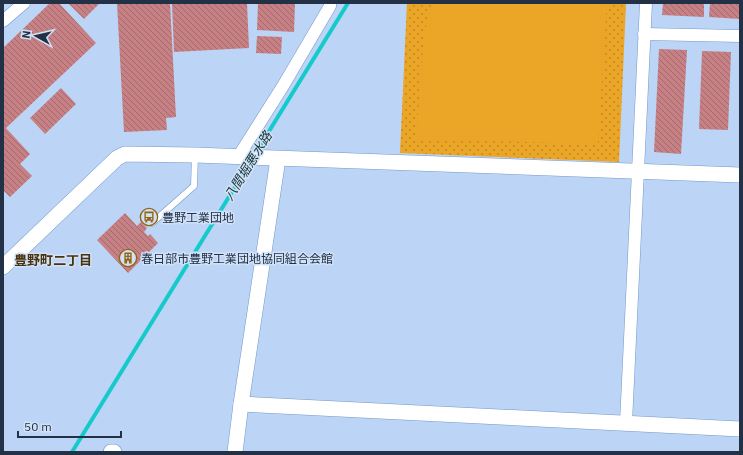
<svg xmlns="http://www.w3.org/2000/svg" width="743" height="455" viewBox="0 0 743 455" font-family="'IBM Plex Sans','Noto Sans JP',sans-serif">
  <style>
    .park { fill: url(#park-dots) }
    .garden { fill: #eba527 }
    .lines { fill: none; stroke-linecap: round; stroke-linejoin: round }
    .stream { stroke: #16cacc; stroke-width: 4 }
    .building { fill: url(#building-back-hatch) }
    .service-casing { stroke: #7298cb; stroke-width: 7 }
    .minor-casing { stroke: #7298cb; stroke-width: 13 }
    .tertiary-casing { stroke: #7298cb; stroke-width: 16 }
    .service { stroke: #fff; stroke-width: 6 }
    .minor { stroke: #fff; stroke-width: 12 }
    .tertiary { stroke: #fff; stroke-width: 15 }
    .labels { text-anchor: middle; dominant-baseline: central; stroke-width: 3; stroke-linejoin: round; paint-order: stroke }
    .poi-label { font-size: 12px; fill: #223146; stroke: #d1e1f7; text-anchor: start }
    .water-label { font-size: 13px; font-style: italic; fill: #163637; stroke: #d1e1f7 }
    .neighbourhood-label { font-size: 13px; font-weight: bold; fill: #49320e; stroke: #d1e1f7 }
  </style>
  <defs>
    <pattern id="park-dots" width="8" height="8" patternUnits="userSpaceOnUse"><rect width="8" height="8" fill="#eba527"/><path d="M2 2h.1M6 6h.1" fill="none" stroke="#be8723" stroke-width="1.8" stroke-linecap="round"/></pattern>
    <pattern id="building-back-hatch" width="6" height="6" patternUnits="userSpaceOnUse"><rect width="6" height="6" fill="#c78185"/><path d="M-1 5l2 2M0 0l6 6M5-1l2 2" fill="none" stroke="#a16a6f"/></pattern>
  </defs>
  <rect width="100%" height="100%" fill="#bcd4f5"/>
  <polygon class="park" points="407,3 626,3 619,162 400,153"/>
  <polygon class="garden" points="435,3 607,3 598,144 416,139 424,33 430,11"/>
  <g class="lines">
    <g class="stream">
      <polyline points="255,154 348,3"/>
      <polyline points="72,452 251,161"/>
    </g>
  </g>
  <g class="building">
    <polygon points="50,3 59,3 96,43 6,128 30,154 20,164 32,176 10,197 3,190 3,48"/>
    <polygon points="68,3 97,3 99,4 84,19"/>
    <polygon points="117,3 170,3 176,117 166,118 167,130 124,132"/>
    <polygon points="172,3 247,3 249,48 174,52"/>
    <polygon points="258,3 295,3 294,32 257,30"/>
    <polygon points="663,3 704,3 704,17 662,15"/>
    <polygon points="710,3 740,3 740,19 709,17"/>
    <polygon points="257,36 282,37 281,54 256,53"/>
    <polygon points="659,49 687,50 681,154 654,152"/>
    <polygon points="702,51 731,52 728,130 699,129"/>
    <polygon points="61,88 76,104 45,134 30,118"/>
    <polygon points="125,213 137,226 141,222 147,228 144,232 148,236 150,234 158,243 128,273 97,240"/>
  </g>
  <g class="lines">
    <defs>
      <polyline id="service" points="152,223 194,186 195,155"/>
      <g id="minor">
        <polyline points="3,21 24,3"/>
        <polyline points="644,34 740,36"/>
        <polyline points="238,157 283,86 330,6 330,3"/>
        <polyline points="626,423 646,3"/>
      </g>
      <g id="tertiary">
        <polyline points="3,267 117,158 125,154 195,155 740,175"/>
        <polyline points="241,404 740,429"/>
        <polyline points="111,452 114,452"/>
        <polyline points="235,452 241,404 278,159"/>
      </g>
    </defs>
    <use href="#service" class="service-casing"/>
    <use href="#minor" class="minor-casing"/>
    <use href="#tertiary" class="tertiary-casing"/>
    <use href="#service" class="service"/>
    <use href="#minor" class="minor"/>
    <use href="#tertiary" class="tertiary"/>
  </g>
  <defs>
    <symbol id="bus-ring" viewBox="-11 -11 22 22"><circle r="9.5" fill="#d1e1f7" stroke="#936512" stroke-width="1.5"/><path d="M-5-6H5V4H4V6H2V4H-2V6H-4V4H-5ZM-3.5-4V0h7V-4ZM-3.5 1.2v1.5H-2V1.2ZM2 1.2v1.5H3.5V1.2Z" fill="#936512"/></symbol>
    <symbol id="building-ring" viewBox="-11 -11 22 22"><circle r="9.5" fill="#d1e1f7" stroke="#936512" stroke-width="1.5"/><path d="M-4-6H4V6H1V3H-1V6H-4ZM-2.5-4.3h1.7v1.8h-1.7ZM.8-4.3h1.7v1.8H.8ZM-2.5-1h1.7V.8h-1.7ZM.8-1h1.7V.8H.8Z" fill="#936512"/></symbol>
  </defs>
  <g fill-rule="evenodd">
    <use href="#bus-ring" x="139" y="207" width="20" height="20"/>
    <use href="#building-ring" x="118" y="248" width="20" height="20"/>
  </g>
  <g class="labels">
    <g class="poi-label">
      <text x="162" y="217">豊野工業団地</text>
      <text x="141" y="258">春日部市豊野工業団地協同組合会館</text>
    </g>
    <g class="water-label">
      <text transform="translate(248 166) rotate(-58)">八間堀悪水路</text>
    </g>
    <g class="neighbourhood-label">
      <text x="53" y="260">豊野町二丁目</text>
    </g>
  </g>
  <rect width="743" height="455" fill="none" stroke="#223146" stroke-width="8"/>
  <g transform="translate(36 36) rotate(278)" stroke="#d1e1f7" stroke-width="3" paint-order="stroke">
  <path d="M0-3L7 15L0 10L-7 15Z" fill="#223146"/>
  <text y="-6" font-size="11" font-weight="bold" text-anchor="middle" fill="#223146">N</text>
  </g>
  <path d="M18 431v6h103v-6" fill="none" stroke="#223146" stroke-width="2"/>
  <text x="24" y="431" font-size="12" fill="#223146" stroke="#d1e1f7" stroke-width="3" paint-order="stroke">50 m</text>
</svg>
